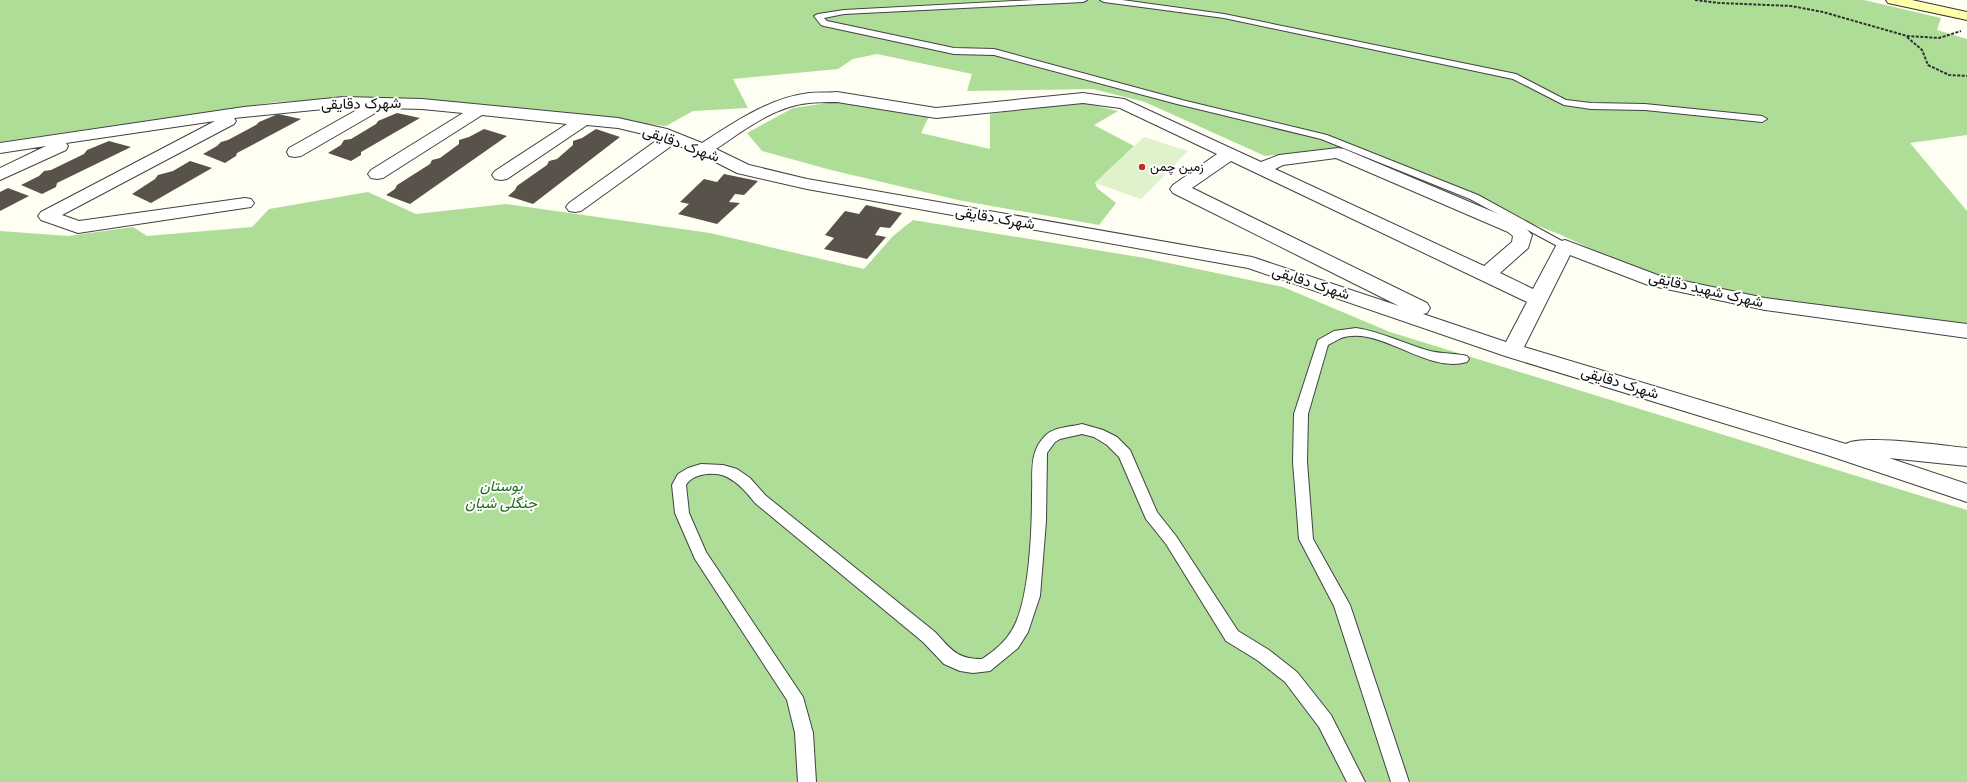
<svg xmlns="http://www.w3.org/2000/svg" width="1967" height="782" viewBox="0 0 1967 782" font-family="Spectral,Vazirmatn,serif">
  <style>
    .forest { fill: #aedd98 }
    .pitch { fill: #e0f2cb }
    .building { fill: #59524b }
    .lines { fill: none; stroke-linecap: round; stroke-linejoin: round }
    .lane-casing { stroke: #424242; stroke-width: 2 }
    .street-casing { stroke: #424242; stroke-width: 2 }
    .secondary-casing { stroke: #313131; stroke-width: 2 }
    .path { stroke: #313131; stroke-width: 2; stroke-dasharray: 3 1.5; stroke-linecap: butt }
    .lane { fill: #fff; fill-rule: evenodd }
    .street { fill: #fff; fill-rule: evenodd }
    .secondary { fill: #feffad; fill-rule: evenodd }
    .poi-dot { fill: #c62e21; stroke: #fff; stroke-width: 1.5 }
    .labels { text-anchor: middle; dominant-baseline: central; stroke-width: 4; stroke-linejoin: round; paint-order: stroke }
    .far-poi-label { font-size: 13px; fill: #0f0f0f; stroke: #fff; text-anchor: start }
    .street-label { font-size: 15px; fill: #0f0f0f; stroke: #fff }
    .park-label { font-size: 15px; font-style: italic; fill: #226b1c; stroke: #fff }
  </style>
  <rect width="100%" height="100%" fill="#fffef2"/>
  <g class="forest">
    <polygon points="0,0 1864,0 1941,18 1937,30 1967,39 1967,135 1910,143 1967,211 1967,324 1769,299 1661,276 1625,265 1559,234 1333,148 1265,156 1145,102 1093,89 967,91 972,74 877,54 853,59 838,69 733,79 748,108 693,111 666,126 458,105 365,99 276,102 0,142"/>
    <polygon points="863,98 933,108 921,133 990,149 990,114 1081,102 1118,111 1094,125 1134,146 1095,183 1097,188 1116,203 1099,225 958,200 831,170 762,151 747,133 793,108"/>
    <polygon points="368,192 416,214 506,204 710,233 864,269 893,236 913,220 1145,258 1283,287 1390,332 1967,510 1967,782 0,782 0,231 68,236 133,227 147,236 252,227 269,209"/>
  </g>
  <polygon class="pitch" points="1144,137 1188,151 1141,199 1095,183"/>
  <g class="building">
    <polygon points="397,113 420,118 361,152 361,155 351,161 328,153 341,145 344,140 351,139 376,124 378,121"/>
    <polygon points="278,114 301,119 237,153 236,156 225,163 203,154 217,146 221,142 228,140 256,125 259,122"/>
    <polygon points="484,129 507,136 410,204 386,195 395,189 397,185 430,164 432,160 440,158 459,144 459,140 469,137"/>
    <polygon points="596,129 620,137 533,204 508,196 515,190 517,186 547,165 549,161 557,159 573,145 573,141 582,138"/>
    <polygon points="109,141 131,147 57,183 56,187 42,194 21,185 39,176 44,171 51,170 84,154 87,150"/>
    <polygon points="190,161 212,168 151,203 132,194 155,179 158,175 173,171"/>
    <polygon points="724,174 758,181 744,195 735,194 729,202 740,203 717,224 678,214 689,204 680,202 704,179 717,182"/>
    <polygon points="8,188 29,196 0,211 0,192"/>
    <polygon points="866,205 902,213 890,228 880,227 875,235 886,237 867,259 824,249 834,238 825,235 845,211 859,214"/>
  </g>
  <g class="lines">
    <defs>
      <g id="lane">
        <polygon points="1034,0 1087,0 1083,2 844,14 824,18 827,21 954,48 994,49 1182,100 1327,135 1478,195 1571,246 1565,249 1561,248 1470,199 1321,139 1177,104 994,55 954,54 824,26 821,25 814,16 818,14 844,10"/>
        <polygon points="1100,0 1122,0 1224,14 1516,74 1566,100 1591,103 1645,104 1762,116 1767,119 1762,122 1645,110 1591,109 1564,105 1513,79 1224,18 1104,2"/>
        <path d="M1356,328C1382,332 1405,344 1430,351C1443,354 1455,353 1467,356L1469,359L1467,362C1425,374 1381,325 1341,338C1337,340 1332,343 1328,345L1308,414L1307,462L1313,539L1350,605L1409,782H1391L1334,606L1299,539L1293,462L1294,414L1318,340L1334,331Z"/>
        <path d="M1082,424L1103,430L1117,437L1130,450L1157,512L1176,536L1238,631L1269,650L1297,672L1331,715L1365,782H1347L1319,727L1285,682L1257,660L1226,641L1166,544L1146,519L1119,457L1107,445L1094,437L1082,434L1060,439L1055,442L1047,453L1046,521L1040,596L1028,632L1018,648L990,671L973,673L960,671L944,664L923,642L755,503C747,493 739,483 727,477C715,471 693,473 686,485L689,513L706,552L803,697L813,733L816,782H798L795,733L787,700L695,559L675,513L672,485L678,474L688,468L701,464L723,465L737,469L750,478L765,495L935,632C951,649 956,659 982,659C993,652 1006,641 1012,630C1030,601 1032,527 1032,493C1033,472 1029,452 1045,436C1053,427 1071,427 1082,424Z"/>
      </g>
      <path id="street" d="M837,92L936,108L1083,93L1124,99L1261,162L1279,155L1338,148L1344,149L1522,224L1532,235L1528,248L1500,273L1533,289L1556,246L1558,242L1565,240L1660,276L1765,298L1967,324V338L1765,310L1648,285L1570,255L1524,347L1846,444C1862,434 1945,446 1967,448V466L1889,458L1967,484V502L1827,455L1505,356L1248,268L807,189L737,173L698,153L674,144L581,211L575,212L569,211L566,207L569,203L660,138L618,128L587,125L507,179L501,180L495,179L492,175L495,171L567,124L482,115L383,178L377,179L371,178L368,174L371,170L463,113L422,109L384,108L301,156L295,157L289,156L287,152L289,148L362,107H344L234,118L236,121L234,124L62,215L79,221L245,198L251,199L254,203L251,207L78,233L41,220L38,216L41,212L215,121L66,143L68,146L66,150L0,180V168L46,146L0,153V143L244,107L344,97L422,99L618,118L667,129L702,143C735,122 769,98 809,93C818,92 828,93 837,92ZM837,102L936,118L1083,103L1120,108L1217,154L1173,185L1170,189L1173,193L1399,306L1252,257L807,179L749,165L716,149C744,130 775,106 809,103C818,102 828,102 837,102ZM1336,158L1508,232L1513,236L1512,242L1484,266L1275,169L1283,165ZM1231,161L1527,302L1506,342L1423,314L1427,313L1430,308L1427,303L1192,188Z"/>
      <polygon id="secondary" points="1886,0 1912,0 1967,12 1967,20 1888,3"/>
    </defs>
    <use href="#lane" class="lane-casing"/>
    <use href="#street" class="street-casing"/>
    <use href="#secondary" class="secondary-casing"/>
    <g class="path">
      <polyline points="1695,0 1719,3 1791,6 1823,12 1907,36 1939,38 1961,31"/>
      <polyline points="1907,37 1922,50 1928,65 1949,75 1967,76"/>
    </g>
    <use href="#lane" class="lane"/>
    <use href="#street" class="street"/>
    <use href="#secondary" class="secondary"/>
  </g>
  <circle class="poi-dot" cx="1142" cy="167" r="4"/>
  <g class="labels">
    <g class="far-poi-label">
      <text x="1150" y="167">زمین چمن</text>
    </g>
    <g class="street-label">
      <text transform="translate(361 104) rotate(-1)">شهرک دقایقی</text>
      <text transform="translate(681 144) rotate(20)">شهرک دقایقی</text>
      <text transform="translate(995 218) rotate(10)">شهرک دقایقی</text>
      <text transform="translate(1311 283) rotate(18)">شهرک دقایقی</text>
      <text transform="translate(1706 290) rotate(13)">شهرک شهید دقایقی</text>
      <text transform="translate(1620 383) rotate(17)">شهرک دقایقی</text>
    </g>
    <g class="park-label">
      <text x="501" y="486">بوستان<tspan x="501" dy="17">جنگلی شیان</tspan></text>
    </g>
  </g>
</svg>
